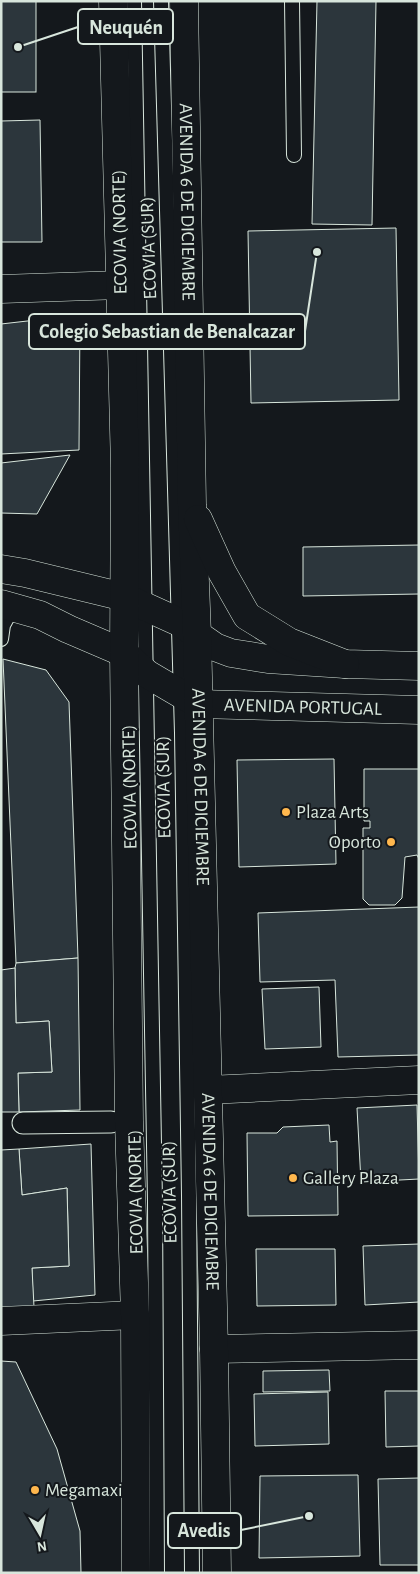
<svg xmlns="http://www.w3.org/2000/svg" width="420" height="1574" viewBox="0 0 420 1574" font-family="'Alegreya Sans',sans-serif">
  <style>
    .building { fill: #2c363c; stroke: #d8e6dc }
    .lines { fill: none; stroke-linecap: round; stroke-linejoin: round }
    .service-casing { stroke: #d8e6dc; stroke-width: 16 }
    .pedestrian-casing { stroke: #d8e6dc; stroke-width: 23 }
    .minor-casing { stroke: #d8e6dc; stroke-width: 29 }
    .secondary-casing { stroke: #d8e6dc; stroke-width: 29 }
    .primary-casing { stroke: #d8e6dc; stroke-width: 29 }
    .service { stroke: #14181c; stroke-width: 14 }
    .pedestrian { stroke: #14181c; stroke-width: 21 }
    .minor { stroke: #14181c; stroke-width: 28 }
    .secondary { stroke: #14181c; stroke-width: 28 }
    .primary { stroke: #14181c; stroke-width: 28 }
    .poi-dot { fill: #ffb74d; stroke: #14181c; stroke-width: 2 }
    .labels { text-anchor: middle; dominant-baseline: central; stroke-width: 4; stroke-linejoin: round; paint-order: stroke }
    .street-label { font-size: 19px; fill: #d8e6dc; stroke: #14181c }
    .poi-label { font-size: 19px; fill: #d8e6dc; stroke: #14181c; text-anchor: start }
    .leader { fill: none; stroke: #d8e6dc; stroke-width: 2 }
    .callout-dot { fill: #d8e6dc; stroke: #14181c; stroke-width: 2 }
    .callout { fill: #14181c; stroke: #d8e6dc; stroke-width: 2 }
    .callout-label { font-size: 20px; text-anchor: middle; font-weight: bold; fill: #d8e6dc }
  </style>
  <rect width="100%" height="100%" fill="#14181c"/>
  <g class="building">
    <rect x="1" y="1" width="35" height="91"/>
    <polygon points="317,1 376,1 372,225 312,224"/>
    <polygon points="40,120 42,242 1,242 1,121"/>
    <polygon points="396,228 399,400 251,403 248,231"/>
    <polygon points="80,315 79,450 1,454 1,324"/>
    <polygon points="70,455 37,514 1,513 1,463"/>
    <polygon points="419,545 419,594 303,596 303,547"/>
    <polygon points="3,659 46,670 69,702 78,958 16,963"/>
    <polygon points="334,759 336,864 239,867 237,760"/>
    <polygon points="364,769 419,769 419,859 417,855 405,857 402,898 395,905 369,905 363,899 363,828 370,828 370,821 364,821"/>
    <polygon points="419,907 419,1055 338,1057 335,980 260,982 258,913"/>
    <polygon points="78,958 80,1110 19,1112 18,1073 52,1072 49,1021 16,1023 15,968 16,963"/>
    <polygon points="15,968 16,1023 49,1021 52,1072 18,1073 19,1112 1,1112 1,970"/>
    <polygon points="319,987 321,1047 265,1049 262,989"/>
    <polygon points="417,1105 419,1179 361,1182 357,1108"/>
    <polygon points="329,1125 330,1142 337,1141 338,1215 248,1216 247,1133 277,1133 283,1127"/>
    <polygon points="91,1144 95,1295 33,1301 32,1268 69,1266 67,1188 22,1195 19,1149"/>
    <polygon points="19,1149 22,1195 67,1188 69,1266 32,1268 34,1307 1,1308 1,1150"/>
    <polygon points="419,1244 419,1302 365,1305 363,1246"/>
    <polygon points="256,1249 335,1249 336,1305 257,1306"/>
    <polygon points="1,1361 16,1362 57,1449 80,1531 81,1573 1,1573"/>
    <polygon points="329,1370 330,1391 263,1392 263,1371"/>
    <polygon points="385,1391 419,1391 419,1446 386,1447"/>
    <polygon points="328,1392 329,1444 255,1446 254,1394"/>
    <polygon points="358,1475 360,1556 259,1558 260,1476"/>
    <polygon points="419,1478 419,1565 380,1565 378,1479"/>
  </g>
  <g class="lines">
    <defs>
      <g id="service">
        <polyline points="134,1 155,1202 157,1573"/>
        <polyline points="161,1 182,733 189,1195 192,1573"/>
        <polyline points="292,1 294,155"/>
        <polyline points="1,639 3,625 13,607"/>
      </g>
      <polyline id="pedestrian" points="23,1123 111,1122"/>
      <g id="minor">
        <polyline points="1,289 120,285"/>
        <polyline points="208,1090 419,1080"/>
        <polyline points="1,1321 135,1315"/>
        <polyline points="214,1349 419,1345"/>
      </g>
      <g id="secondary">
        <polyline points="1,569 25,573 124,597 179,622 215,647 231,653 268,659 345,664 419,666"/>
        <path id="s1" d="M1,604L40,615L68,629L124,653L147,674L198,704L419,710"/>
      </g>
      <g id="primary">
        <polyline points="113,1 125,467 124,653 129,1121 135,1315 136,1573"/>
        <path id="s2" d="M184,1L192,505L197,635L214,1349L217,1573"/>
        <polyline points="198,519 222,572 247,616 289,642 345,664"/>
      </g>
    </defs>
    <use href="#service" class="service-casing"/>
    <use href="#pedestrian" class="pedestrian-casing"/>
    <use href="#minor" class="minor-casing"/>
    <use href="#secondary" class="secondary-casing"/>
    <use href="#primary" class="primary-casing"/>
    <use href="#service" class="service"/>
    <use href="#pedestrian" class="pedestrian"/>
    <use href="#minor" class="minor"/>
    <use href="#secondary" class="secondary"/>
    <use href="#primary" class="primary"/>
  </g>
  <g class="poi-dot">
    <circle cx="286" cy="812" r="5"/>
    <circle cx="391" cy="842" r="5"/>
    <circle cx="293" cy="1178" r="5"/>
    <circle cx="35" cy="1490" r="5"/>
  </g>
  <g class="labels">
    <g class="street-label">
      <text stroke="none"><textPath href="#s2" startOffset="201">AVENIDA 6 DE DICIEMBRE</textPath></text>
      <text transform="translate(120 232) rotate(-91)">ECOVIA (NORTE)</text>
      <text transform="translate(149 248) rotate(-92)">ECOVIA (SUR)</text>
      <text stroke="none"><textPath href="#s1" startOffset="328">AVENIDA PORTUGAL</textPath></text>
      <text transform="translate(130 787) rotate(-91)">ECOVIA (NORTE)</text>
      <text transform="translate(164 787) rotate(-91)">ECOVIA (SUR)</text>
      <text stroke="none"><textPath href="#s2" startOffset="786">AVENIDA 6 DE DICIEMBRE</textPath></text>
      <text transform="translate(136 1192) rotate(-91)">ECOVIA (NORTE)</text>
      <text transform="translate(170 1192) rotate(-91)">ECOVIA (SUR)</text>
      <text stroke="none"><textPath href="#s2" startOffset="1191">AVENIDA 6 DE DICIEMBRE</textPath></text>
    </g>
    <g class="poi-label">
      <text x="296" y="812">Plaza Arts</text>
      <text x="381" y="842" text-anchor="end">Oporto</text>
      <text x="303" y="1178">Gallery Plaza</text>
      <text x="45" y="1490">Megamaxi</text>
    </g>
  </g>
  <path class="leader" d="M18 47L78 27M317 252L305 331M309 1516L241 1530"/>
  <g class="callout-dot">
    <circle cx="18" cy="47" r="5"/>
    <circle cx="317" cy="252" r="5"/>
    <circle cx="309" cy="1516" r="5"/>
  </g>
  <g class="callout">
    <rect x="78" y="9" width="95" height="35" rx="5"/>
    <rect x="29" y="314" width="276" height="35" rx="5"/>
    <rect x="168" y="1513" width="73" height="35" rx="5"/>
  </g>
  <g class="callout-label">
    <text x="126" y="34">Neuquén</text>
    <text x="167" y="338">Colegio Sebastian de Benalcazar</text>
    <text x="204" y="1537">Avedis</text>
  </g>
  <rect width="420" height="1574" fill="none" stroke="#d8e6dc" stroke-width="5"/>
  <g transform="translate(40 1534) rotate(171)" stroke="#14181c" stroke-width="4" paint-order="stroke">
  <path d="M0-4L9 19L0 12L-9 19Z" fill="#d8e6dc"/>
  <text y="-8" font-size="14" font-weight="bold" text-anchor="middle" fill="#d8e6dc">N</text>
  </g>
</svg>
